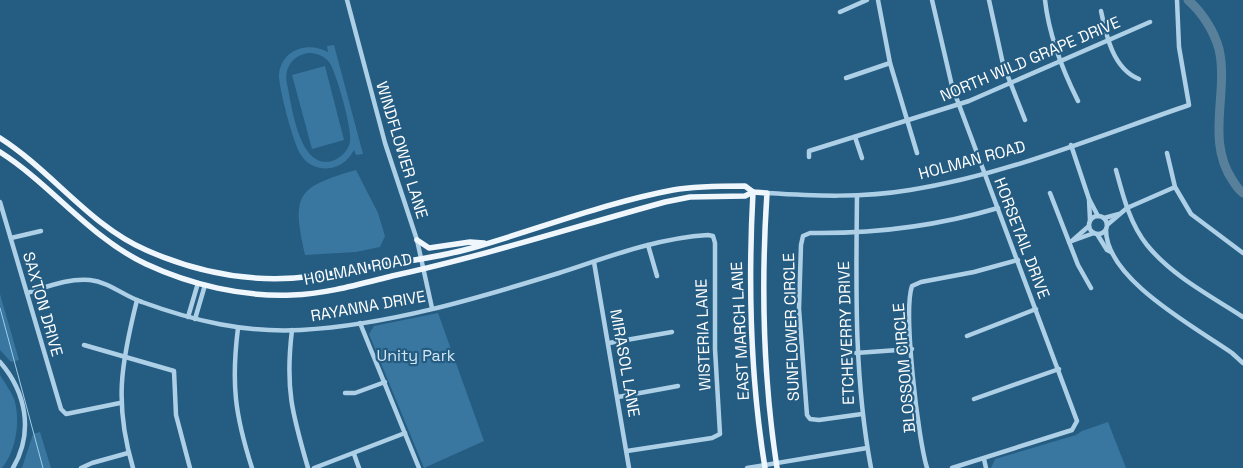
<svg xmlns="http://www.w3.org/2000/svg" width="1243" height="468" viewBox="0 0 1243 468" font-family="'Space Grotesk',sans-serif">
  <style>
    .green { fill: #3976a0; fill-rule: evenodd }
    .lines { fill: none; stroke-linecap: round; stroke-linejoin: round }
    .stream { stroke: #a1cde8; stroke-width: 1 }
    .river { stroke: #59809a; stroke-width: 9 }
    .minor { stroke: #add0e7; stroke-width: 4.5 }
    .major { stroke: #eff7fd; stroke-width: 5.5 }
    .labels { text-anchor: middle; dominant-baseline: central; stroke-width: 4.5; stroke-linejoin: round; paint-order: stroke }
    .street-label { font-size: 16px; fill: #fff; stroke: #255c82 }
    .park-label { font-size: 16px; fill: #d1e7f6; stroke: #255c82 }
  </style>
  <rect width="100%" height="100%" fill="#255c82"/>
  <g class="green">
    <path d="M334,45L363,154L356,155L354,150C349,159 342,166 331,168C319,170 307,165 301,155C294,146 278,86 279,74C282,49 308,41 328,52L327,46ZM308,53C316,53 323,55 329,62C336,71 353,131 350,142C348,151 341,158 332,161C299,170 292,106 287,84C284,68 292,56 308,53Z"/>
    <polygon points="325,66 344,140 312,149 292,75"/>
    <path d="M356,170L378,213L385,236L380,247L356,252L305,255C291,194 297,187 356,170Z"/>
    <polygon points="0,294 19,360 11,362 0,350"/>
    <polygon points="438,313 484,441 424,468 369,334 374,326"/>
    <path d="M0,375C4,382 11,391 14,399C21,421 16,451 2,468H0Z"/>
    <polygon points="1108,422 1126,468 991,468 995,459 1076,435 1082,431"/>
    <polygon points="40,432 51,468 22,468 33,434"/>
  </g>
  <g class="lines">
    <polyline class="stream" points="0,308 43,468"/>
    <path class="river" d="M1188,0C1202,12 1214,31 1219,49C1229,93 1205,140 1233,181C1236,186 1239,190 1243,193"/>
    <g class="minor">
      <polyline points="347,0 385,143 417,240 432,308"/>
      <polyline points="878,0 890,63 917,153"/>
      <polyline points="932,0 952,86 1077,421 1072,430 952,468"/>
      <polyline points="989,0 1003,64 1025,120"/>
      <path d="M1045,0C1049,36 1062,69 1078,101"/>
      <path d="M1101,11C1106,35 1113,69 1139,79"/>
      <polyline points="840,12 867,0"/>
      <polyline points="846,78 890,63"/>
      <polyline points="855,137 862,158"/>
      <polyline points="1071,145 1089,199 1090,220"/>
      <polyline points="1167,153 1175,187 1191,214 1243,253"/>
      <polyline points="809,157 809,151 969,101 1150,22"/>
      <path d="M1116,170C1123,196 1130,224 1147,245C1172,276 1211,296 1243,317"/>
      <path d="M767,193C815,196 862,198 910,190C1006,175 1098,136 1189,105L1179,47L1177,0"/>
      <polyline points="1050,193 1078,265 1091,288"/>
      <path d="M857,196C856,288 854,377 871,468"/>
      <polyline points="1089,199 1098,216"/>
      <polyline points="0,202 61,409 66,414 120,403"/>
      <circle cx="1098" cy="225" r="9"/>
      <polyline points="1104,218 1119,214"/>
      <polyline points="1107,225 1127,208 1175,187"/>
      <path d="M1106,229C1105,279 1195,327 1232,353L1243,363"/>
      <polyline points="1097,234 1107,250 1111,252"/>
      <polyline points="11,238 41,231"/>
      <polyline points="1073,240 1089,226"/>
      <polyline points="1069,242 1094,233"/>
      <polyline points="648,245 657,276"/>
      <polyline points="594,262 629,468"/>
      <path d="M27,293C47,287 68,278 90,280C109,282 124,296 142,302C194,321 245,333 301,330C388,325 475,299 559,273C608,257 657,238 708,235L713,236L715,243V349L720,434L712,438L627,451"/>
      <polyline points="188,317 198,283"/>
      <polyline points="195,319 205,285"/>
      <polyline points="360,323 419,468"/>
      <path d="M238,328C231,384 235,415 252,468"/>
      <path d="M292,330C285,388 292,413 308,468"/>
      <polyline points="967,336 1036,309"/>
      <polyline points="609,343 672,332"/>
      <polyline points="84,345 174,371 176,415 190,468"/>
      <polyline points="856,353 912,349"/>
      <path d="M0,362C26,392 34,432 13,468"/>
      <polyline points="345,393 355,393 385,382"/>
      <polyline points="618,397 678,386"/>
      <polyline points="974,399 1059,369"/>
      <path d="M862,414L819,420L810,419L807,415L799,309L801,245L803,236L810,233C874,234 937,226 998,208"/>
      <polyline points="354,454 359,468"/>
      <polyline points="984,459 986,468"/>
      <polyline points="81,468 92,463 128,453"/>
      <path d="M133,468C114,404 121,364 137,300"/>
      <polyline points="314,468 405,433"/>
      <polyline points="747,468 867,448"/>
      <path d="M927,468C918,439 903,312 912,286L921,282L974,272L1018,260"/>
    </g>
    <g class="major">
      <path d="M0,138C52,171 89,225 146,250C200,274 255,284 314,276C328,275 340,271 354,269C393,263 433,259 472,248C539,229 604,203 673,190C696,186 721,186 745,186L753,192L767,193C761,284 763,377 777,468"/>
      <path d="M0,152C52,185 89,237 146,264C191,285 243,297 292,295C326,294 360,284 392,276C484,256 574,227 665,202L690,197L745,196L753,192"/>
      <path d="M753,192C748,285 750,376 765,468"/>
      <polyline points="417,240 429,248 470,242 484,243"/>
    </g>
  </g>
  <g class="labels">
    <g class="street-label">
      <text transform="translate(1030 59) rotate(-23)">NORTH WILD GRAPE DRIVE</text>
      <text transform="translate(402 150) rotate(73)">WINDFLOWER LANE</text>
      <text transform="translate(972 160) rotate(-15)">HOLMAN ROAD</text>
      <text transform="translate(1022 238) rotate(69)">HORSETAIL DRIVE</text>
      <text transform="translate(358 269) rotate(-11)">HOLMAN ROAD</text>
      <text transform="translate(43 304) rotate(74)">SAXTON DRIVE</text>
      <text transform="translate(368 306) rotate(-10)">RAYANNA DRIVE</text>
      <text transform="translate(791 327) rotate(-92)">SUNFLOWER CIRCLE</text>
      <text transform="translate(740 331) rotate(-93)">EAST MARCH LANE</text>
      <text transform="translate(846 333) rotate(-92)">ETCHEVERRY DRIVE</text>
      <text transform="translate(703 335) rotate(-92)">WISTERIA LANE</text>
      <text transform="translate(625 363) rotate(80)">MIRASOL LANE</text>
      <text transform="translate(904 368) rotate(-95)">BLOSSOM CIRCLE</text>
    </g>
    <g class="park-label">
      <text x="416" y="355">Unity Park</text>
    </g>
  </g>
</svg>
